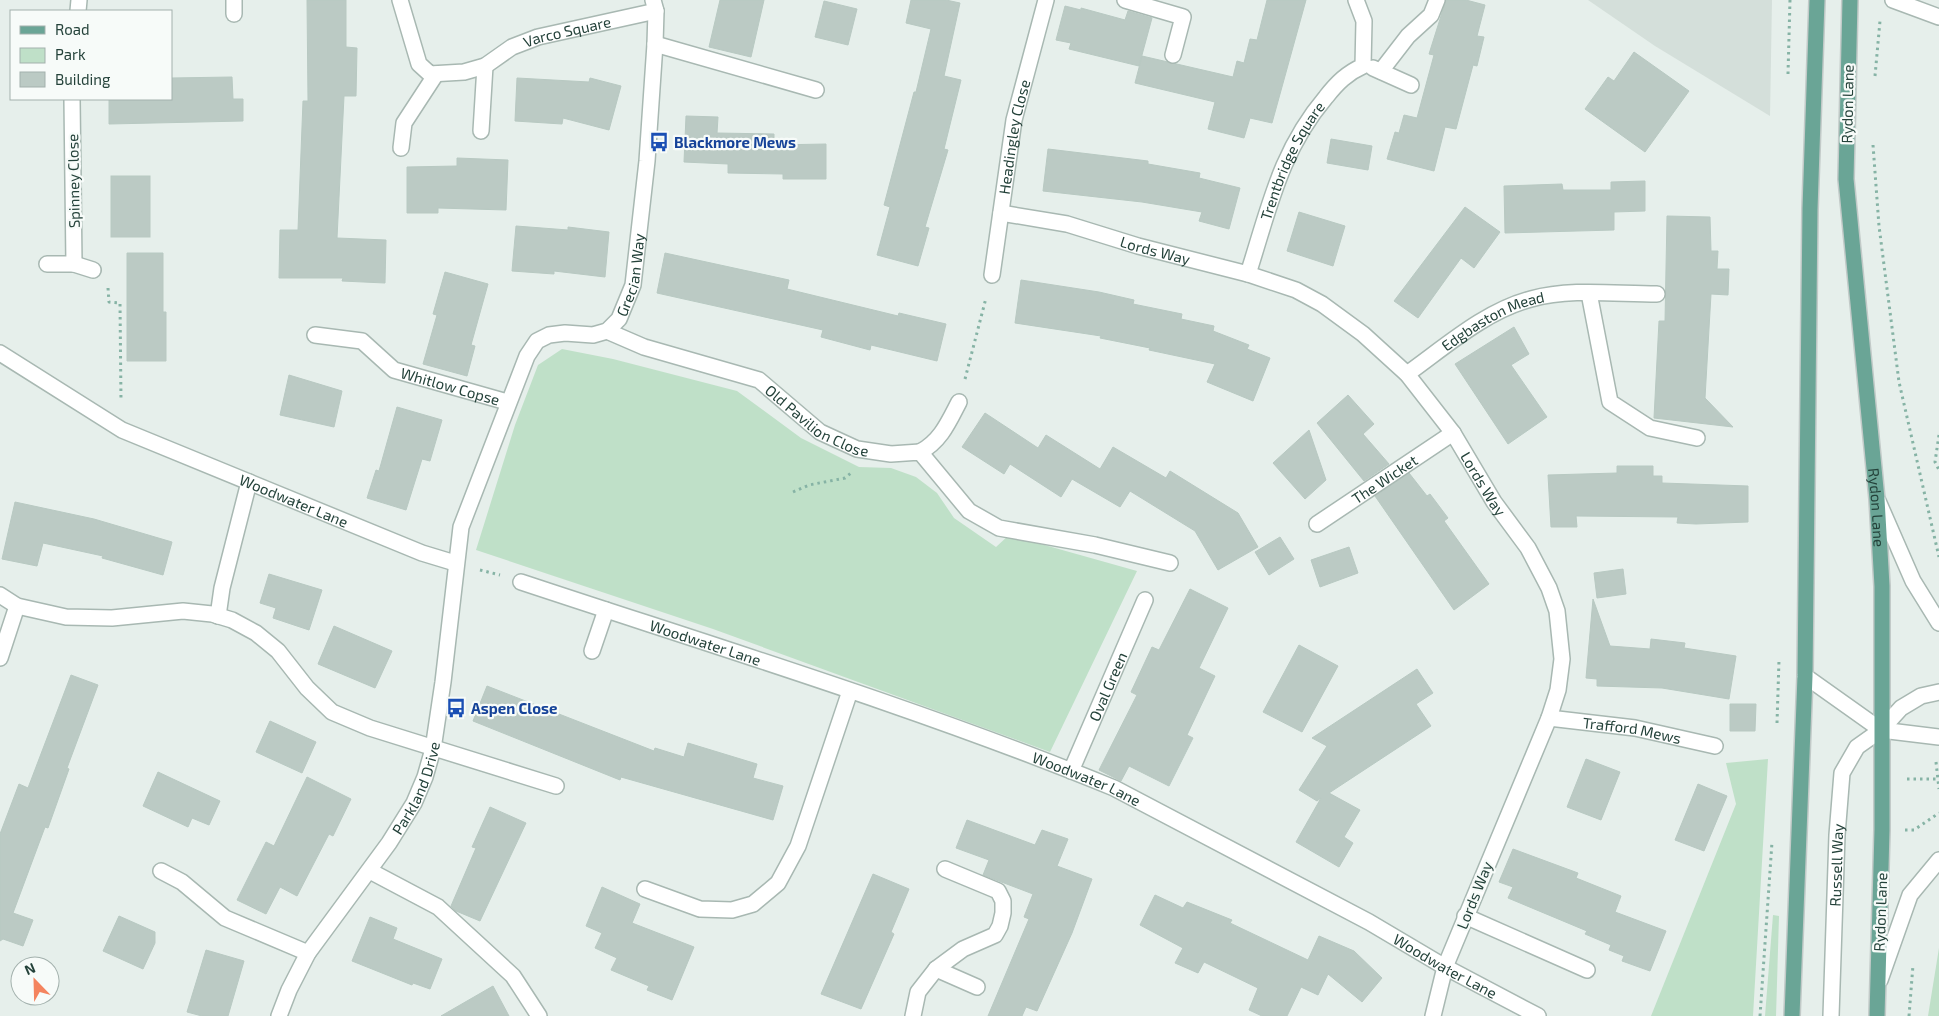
<svg xmlns="http://www.w3.org/2000/svg" width="1939" height="1016" viewBox="0 0 1939 1016" font-family="'Exo 2',sans-serif">
  <style>
    .built { fill: #d4dfda }
    .green { fill: #bfe0c8 }
    .building { fill: #bbcac4; stroke: #b8c9c2 }
    .lines { fill: none; stroke-linecap: round; stroke-linejoin: round }
    .minor-casing { stroke: #a8b8b2; stroke-width: 18 }
    .major-casing { stroke: #c2cac8; stroke-width: 18 }
    .path { stroke: #86b3a5; stroke-width: 3; stroke-dasharray: 2.5 4; stroke-linecap: butt }
    .minor { stroke: #fff; stroke-width: 15 }
    .major { stroke: #6aa596; stroke-width: 15 }
    .labels { text-anchor: middle; dominant-baseline: central; stroke-width: 4.5; stroke-linejoin: round; paint-order: stroke }
    .street-label { font-size: 15px; fill: #24423a; stroke: #f7fbf9 }
    .transit-label { font-size: 15px; font-weight: bold; fill: #164399; stroke: #f7fbf9; text-anchor: start }
  </style>
  <rect width="100%" height="100%" fill="#e6efeb"/>
  <polygon class="built" points="1588,0 1772,0 1770,116 1655,46"/>
  <g class="green">
    <polygon points="562,349 613,359 737,391 801,438 859,467 891,468 916,477 937,493 954,518 996,547 1009,535 1137,571 1050,752 713,629 476,550 515,425 538,365"/>
    <polygon points="1768,759 1753,1016 1651,1016 1736,804 1726,763"/>
    <polygon points="1773,915 1779,916 1776,1016 1765,1016"/>
    <polygon points="1939,948 1939,1016 1928,1016"/>
  </g>
  <g class="building">
    <polygon points="307,0 346,0 346,47 357,48 356,96 344,96 337,238 386,240 385,283 342,281 343,278 279,278 280,230 298,230 303,101 308,101"/>
    <polygon points="720,0 764,0 751,57 709,47"/>
    <polygon points="911,0 946,0 960,3 944,76 961,80 944,149 948,150 925,227 929,228 918,266 877,255 890,207 884,205 914,92 916,92 931,29 906,23"/>
    <polygon points="1267,0 1306,0 1272,123 1250,118 1244,138 1208,129 1215,102 1135,83 1142,56 1233,77 1237,61 1244,63 1250,39 1257,40"/>
    <polygon points="1446,0 1466,0 1485,5 1477,36 1484,37 1477,66 1473,65 1456,129 1445,127 1434,171 1387,159 1395,132 1399,133 1404,115 1417,118 1434,55 1429,54"/>
    <polygon points="824,1 857,9 848,45 815,37"/>
    <polygon points="1065,6 1081,10 1081,8 1125,20 1128,11 1152,18 1139,66 1069,49 1071,43 1056,40"/>
    <polygon points="1634,52 1689,91 1645,152 1585,109 1608,77 1614,81"/>
    <polygon points="232,77 233,99 243,99 243,121 109,124 109,99 171,99 171,78"/>
    <polygon points="517,78 589,82 590,78 621,86 609,130 563,118 562,124 515,121"/>
    <polygon points="686,116 718,117 717,133 774,134 774,145 826,144 826,179 783,179 783,174 728,173 728,164 684,162"/>
    <polygon points="1331,139 1372,146 1368,170 1327,163"/>
    <polygon points="1048,149 1148,161 1148,164 1200,173 1199,178 1240,188 1229,229 1199,221 1202,212 1142,202 1043,191"/>
    <polygon points="457,158 508,160 506,210 438,208 438,213 407,213 407,167 457,166"/>
    <rect x="111" y="176" width="39" height="61"/>
    <polygon points="1645,181 1645,211 1614,212 1614,230 1505,233 1504,186 1562,184 1563,190 1611,190 1611,182"/>
    <polygon points="1465,207 1500,232 1474,268 1461,258 1418,318 1394,301"/>
    <polygon points="1299,212 1345,226 1333,266 1287,251"/>
    <polygon points="1667,216 1710,217 1711,251 1718,251 1717,269 1729,269 1728,295 1711,294 1705,398 1733,427 1654,418 1659,321 1665,321"/>
    <polygon points="516,226 568,230 568,227 609,232 605,277 554,271 554,274 512,271"/>
    <polygon points="127,253 163,253 163,312 166,312 166,361 127,361"/>
    <polygon points="665,253 789,280 787,289 898,316 899,313 946,324 937,361 871,345 870,350 821,337 823,330 657,293"/>
    <polygon points="445,272 488,284 471,345 475,346 467,376 423,364 437,315 433,314"/>
    <polygon points="1021,280 1099,292 1134,300 1133,304 1182,314 1181,319 1214,326 1213,331 1249,345 1247,349 1270,358 1253,401 1207,382 1215,364 1149,350 1150,348 1100,338 1101,336 1015,323"/>
    <polygon points="1514,327 1529,354 1511,365 1547,417 1508,444 1455,364"/>
    <polygon points="289,375 342,391 334,427 280,415"/>
    <polygon points="1348,395 1374,424 1363,434 1389,464 1364,481 1317,423"/>
    <polygon points="397,407 442,420 430,461 422,459 406,510 367,498 376,470 379,471"/>
    <polygon points="985,413 1038,448 1046,435 1100,469 1113,447 1166,478 1170,471 1238,513 1258,547 1218,570 1195,531 1130,491 1120,507 1072,479 1061,497 1010,464 1004,474 962,447"/>
    <polygon points="1309,430 1326,480 1305,499 1273,463"/>
    <polygon points="1617,466 1653,466 1653,476 1662,476 1662,483 1748,486 1748,522 1696,524 1677,523 1678,517 1576,516 1577,527 1551,527 1548,475 1617,473"/>
    <polygon points="1409,473 1427,496 1430,494 1448,518 1444,521 1489,584 1454,610 1375,496"/>
    <polygon points="15,502 94,519 172,542 163,575 102,558 103,556 43,543 37,566 2,559"/>
    <polygon points="1280,537 1294,559 1269,575 1255,552"/>
    <polygon points="1349,547 1358,573 1320,587 1311,560"/>
    <polygon points="1623,569 1626,594 1597,598 1594,573"/>
    <polygon points="269,574 322,590 309,630 273,618 276,608 260,603"/>
    <polygon points="1190,589 1228,608 1199,668 1215,676 1187,735 1193,738 1169,786 1129,766 1121,781 1099,770 1137,695 1131,692 1152,647 1159,650"/>
    <polygon points="1593,599 1610,646 1650,649 1651,639 1685,643 1684,648 1736,656 1729,699 1662,688 1597,686 1597,679 1586,678"/>
    <polygon points="334,626 392,651 375,688 318,664"/>
    <polygon points="1299,645 1338,666 1302,732 1263,712"/>
    <polygon points="1417,669 1433,693 1416,704 1431,726 1329,793 1360,810 1344,837 1353,843 1339,867 1296,842 1321,798 1317,801 1299,790 1327,746 1312,738"/>
    <polygon points="71,675 98,685 67,768 69,769 48,828 45,827 13,913 33,920 23,946 3,939 0,941 0,834 19,784 28,788"/>
    <polygon points="487,686 654,751 655,748 684,757 688,743 757,764 753,778 783,786 773,820 621,777 620,780 473,721"/>
    <polygon points="1730,704 1756,704 1755,731 1730,731"/>
    <polygon points="270,721 316,742 302,773 256,752"/>
    <polygon points="1586,759 1620,772 1601,820 1567,807"/>
    <polygon points="158,772 220,801 209,825 192,818 188,827 143,806"/>
    <polygon points="307,777 351,799 333,836 329,834 297,896 280,887 266,914 237,900 266,842 274,846"/>
    <polygon points="1698,784 1727,796 1704,851 1675,840"/>
    <polygon points="490,807 526,823 480,921 456,911 451,906 476,848 472,847"/>
    <polygon points="967,820 1035,845 1042,830 1068,839 1057,866 1092,879 1072,933 1037,1011 1026,1007 1022,1016 988,1016 1029,919 1024,917 1033,894 983,875 989,860 956,848"/>
    <polygon points="1513,849 1578,873 1576,878 1621,896 1615,912 1666,931 1650,971 1622,961 1624,956 1609,950 1611,945 1585,934 1587,931 1508,898 1513,887 1499,882"/>
    <polygon points="873,874 909,889 891,932 894,934 861,1009 821,994"/>
    <polygon points="602,887 640,904 632,923 694,947 672,1000 647,990 649,986 611,970 617,958 595,948 602,933 586,926"/>
    <polygon points="1155,895 1183,908 1187,902 1232,920 1230,923 1308,960 1319,936 1354,951 1382,978 1362,1002 1328,974 1318,995 1301,987 1287,1016 1262,1016 1249,1010 1258,988 1204,962 1198,973 1175,963 1183,948 1140,925"/>
    <polygon points="119,916 155,932 155,943 143,969 103,951"/>
    <polygon points="370,917 397,928 393,939 442,959 430,989 413,983 412,985 352,961"/>
    <polygon points="206,950 244,961 228,1016 202,1016 187,1012"/>
    <polygon points="493,986 509,1016 441,1016"/>
  </g>
  <g class="lines">
    <defs>
      <g id="minor">
        <polyline points="234,0 234,14"/>
        <path id="s1" d="M400,0L419,64L430,74L464,72L485,66L512,47L538,37L656,11"/>
        <polyline points="1125,0 1183,17 1173,55"/>
        <polyline points="1893,0 1939,17"/>
        <polyline points="78,11 79,0"/>
        <polyline points="655,44 816,90"/>
        <polyline points="1373,68 1411,85"/>
        <polyline points="1381,71 1408,36 1431,15 1437,0"/>
        <polyline points="481,131 485,66"/>
        <polyline points="401,148 404,123 436,74"/>
        <path id="s2" d="M1001,213L1067,224L1138,246L1248,274L1296,290L1322,304L1363,334L1407,374L1453,433L1494,502L1528,548L1549,588L1557,611L1562,659L1558,690L1549,718L1445,967L1433,1016"/>
        <polyline points="47,264 74,264 72,99"/>
        <polyline points="74,264 93,270"/>
        <path id="s3" d="M1248,274C1269,209 1280,151 1326,97C1337,83 1347,73 1363,66L1364,21L1356,0"/>
        <path id="s4" d="M992,275L1014,120L1046,0"/>
        <polyline points="1589,293 1610,402 1650,428 1697,438"/>
        <path id="s5" d="M607,331L644,347L759,380L820,432L857,449L891,454L920,452L969,511L999,528L1095,545L1170,563"/>
        <path id="s6" d="M315,335L362,341L394,370L507,402"/>
        <path id="s7" d="M0,353L122,430L422,553L455,563"/>
        <path id="s8" d="M1407,374C1445,347 1485,311 1531,299C1571,288 1615,294 1657,294"/>
        <path d="M920,452C941,441 949,421 959,402"/>
        <polyline points="1878,501 1913,581 1939,623"/>
        <path id="s9" d="M1317,524L1453,433"/>
        <path id="s10" d="M521,582C720,648 921,709 1114,788L1369,922L1445,967L1538,1016"/>
        <polyline points="0,595 17,606 66,617 112,618 183,611 212,614 232,620 256,633 278,651 307,688 332,712 370,728 556,786"/>
        <polyline points="218,616 222,588 249,482"/>
        <polyline points="592,651 606,610"/>
        <polyline points="0,658 17,606"/>
        <polyline points="1805,676 1881,730 1939,737"/>
        <path id="s11" d="M1549,718L1635,728L1715,746"/>
        <path id="s12" d="M1071,771L1145,600"/>
        <polyline points="161,871 182,882 225,918 308,953"/>
        <polyline points="370,871 438,907 513,976 539,1016"/>
        <polyline points="645,889 700,909 732,910 753,904 778,883 798,846 850,691"/>
        <polyline points="1465,916 1587,970"/>
        <polyline points="936,969 977,987"/>
        <polyline points="1880,980 1910,895 1939,860"/>
        <path id="s13" d="M279,1016L289,990L308,953L389,843L414,803L425,777L433,749L443,682L461,527L527,356L537,341L549,335L565,333L593,335L607,331L619,319L633,285L647,161L655,44L656,11L653,0"/>
        <polyline points="913,1016 918,992 936,969 963,949 995,935 1000,926 1003,913 1003,901 998,891 945,869"/>
        <path id="s14" d="M1831,1016L1837,835L1842,773L1857,747L1881,730L1901,708L1921,696L1939,692"/>
      </g>
      <g id="major">
        <path id="s15" d="M1850,0L1846,179L1877,499L1882,586V830L1877,1016"/>
        <polyline points="1792,1016 1805,676 1810,209 1817,0"/>
      </g>
    </defs>
    <use href="#minor" class="minor-casing"/>
    <use href="#major" class="major-casing"/>
    <g class="path">
      <polyline points="1788,74 1790,0"/>
      <polyline points="1875,76 1880,21"/>
      <polyline points="1873,145 1879,226 1899,382 1939,557"/>
      <polyline points="108,288 109,302 120,303 121,401"/>
      <polyline points="965,379 986,298"/>
      <polyline points="1939,435 1935,462 1939,470"/>
      <polyline points="793,492 809,485 845,478 851,473"/>
      <polyline points="480,570 500,575"/>
      <polyline points="1777,723 1779,660"/>
      <polyline points="1936,762 1939,789"/>
      <polyline points="1907,779 1936,779"/>
      <polyline points="1905,830 1914,830 1939,813"/>
      <polyline points="1760,1016 1772,842"/>
      <polyline points="1909,1016 1913,965"/>
    </g>
    <use href="#minor" class="minor"/>
    <use href="#major" class="major"/>
  </g>
  <defs>
    <symbol id="bus-bare" viewBox="-9 -9 18 18"><path d="M-5-6H5V4H4V6H2V4H-2V6H-4V4H-5ZM-3.5-4V0h7V-4ZM-3.5 1.2v1.5H-2V1.2ZM2 1.2v1.5H3.5V1.2Z" fill="#1a4fb4" stroke="#f7fbf9" stroke-width="2.5" paint-order="stroke"/></symbol>
  </defs>
  <g fill-rule="evenodd">
    <use href="#bus-bare" x="645" y="128" width="28" height="28"/>
    <use href="#bus-bare" x="442" y="694" width="28" height="28"/>
  </g>
  <g class="labels">
    <g class="street-label">
      <text stroke="none"><textPath href="#s1" startOffset="228">Varco Square</textPath></text>
      <text transform="translate(1847 104) rotate(-89)">Rydon Lane</text>
      <text stroke="none"><textPath href="#s4" startOffset="140">Headingley Close</textPath></text>
      <text stroke="none"><textPath href="#s3" startOffset="122">Trentbridge Square</textPath></text>
      <text transform="translate(73 181) rotate(-91)">Spinney Close</text>
      <text stroke="none"><textPath href="#s2" startOffset="159">Lords Way</textPath></text>
      <text stroke="none"><textPath href="#s13" startOffset="871">Grecian Way</textPath></text>
      <text stroke="none"><textPath href="#s8" startOffset="102">Edgbaston Mead</textPath></text>
      <text stroke="none"><textPath href="#s6" startOffset="149">Whitlow Copse</textPath></text>
      <text stroke="none"><textPath href="#s5" startOffset="232">Old Pavilion Close</textPath></text>
      <text stroke="none"><textPath href="#s9" startOffset="81">The Wicket</textPath></text>
      <text stroke="none"><textPath href="#s2" startOffset="579">Lords Way</textPath></text>
      <text stroke="none"><textPath href="#s7" startOffset="330">Woodwater Lane</textPath></text>
      <text stroke="none"><textPath href="#s15" startOffset="509">Rydon Lane</textPath></text>
      <text stroke="none"><textPath href="#s10" startOffset="194">Woodwater Lane</textPath></text>
      <text stroke="none"><textPath href="#s12" startOffset="92">Oval Green</textPath></text>
      <text stroke="none"><textPath href="#s11" startOffset="84">Trafford Mews</textPath></text>
      <text stroke="none"><textPath href="#s10" startOffset="599">Woodwater Lane</textPath></text>
      <text stroke="none"><textPath href="#s13" startOffset="268">Parkland Drive</textPath></text>
      <text stroke="none"><textPath href="#s14" startOffset="151">Russell Way</textPath></text>
      <text transform="translate(1474 895) rotate(-68)">Lords Way</text>
      <text transform="translate(1880 912) rotate(-88)">Rydon Lane</text>
      <text stroke="none"><textPath href="#s10" startOffset="1004">Woodwater Lane</textPath></text>
    </g>
    <g class="transit-label">
      <text x="674" y="142">Blackmore Mews</text>
      <text x="471" y="708">Aspen Close</text>
    </g>
  </g>
  <rect x="10" y="10" width="162" height="90" fill="#f7fbf9" stroke="#a3b1ad"/>
  <rect x="20" y="26" width="25" height="8" fill="#6aa596" stroke="#a3b1ad"/>
  <text x="55" y="35" font-size="15" fill="#24423a">Road</text>
  <rect x="20" y="48" width="25" height="15" fill="#bfe0c8" stroke="#a3b1ad"/>
  <text x="55" y="60" font-size="15" fill="#24423a">Park</text>
  <rect x="20" y="72" width="25" height="15" fill="#bbcac4" stroke="#a3b1ad"/>
  <text x="55" y="85" font-size="15" fill="#24423a">Building</text>
  <g transform="translate(35 981) rotate(337)"><circle r="24" fill="#f7fbf9" stroke="#a3b1ad"/>
  <path d="M0-4L9 19L0 12L-9 19Z" fill="#f4845f"/>
  <text y="-8" font-size="14" font-weight="bold" text-anchor="middle" fill="#24423a">N</text>
  </g>
</svg>
